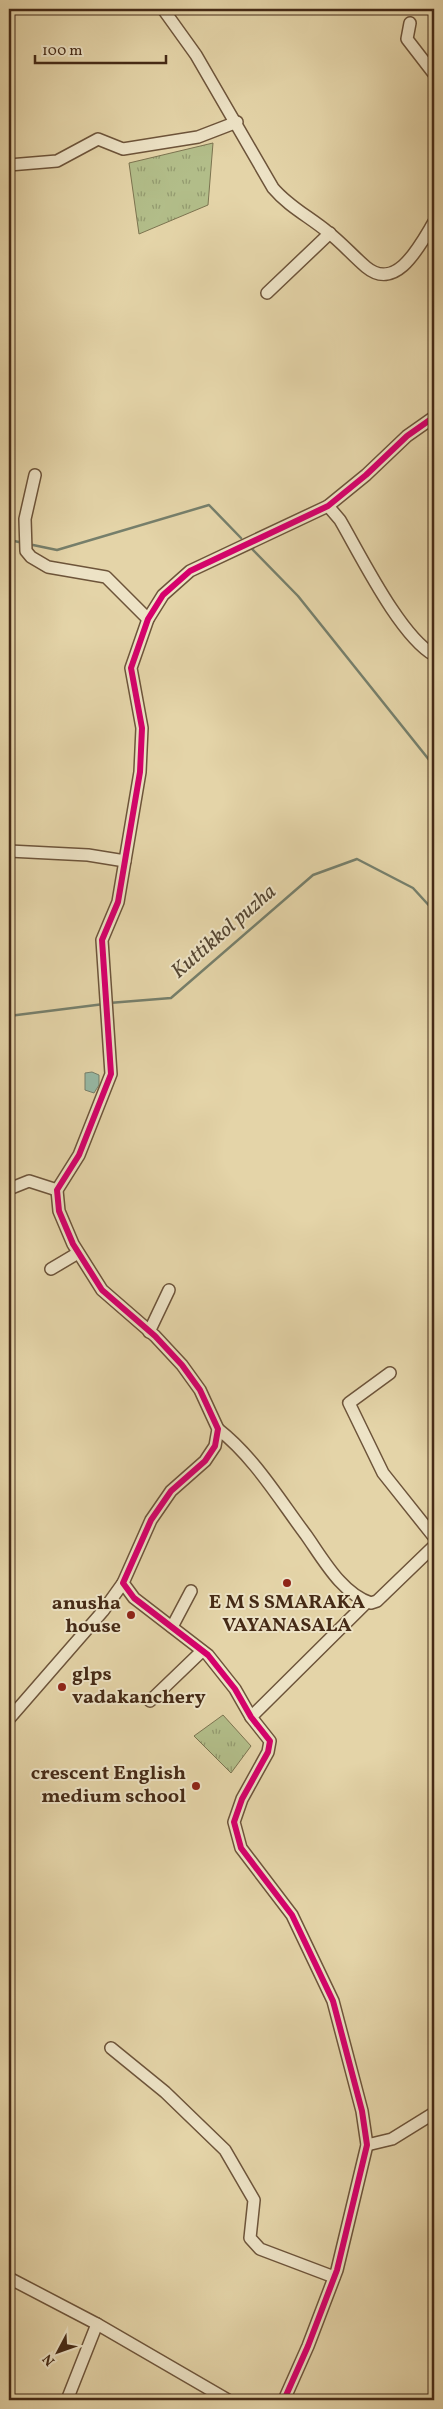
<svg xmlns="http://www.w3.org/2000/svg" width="443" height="2409" viewBox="0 0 443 2409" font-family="Vollkorn,serif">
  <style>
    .grass { fill: url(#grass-tufts); stroke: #7c7450 }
    .water { fill: #96b8a4; stroke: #767f6b }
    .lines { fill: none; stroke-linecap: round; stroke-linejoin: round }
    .stream { stroke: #767f6b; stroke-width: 2.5 }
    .minor-casing { stroke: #6d543a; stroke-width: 14 }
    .minor { stroke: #ede3c6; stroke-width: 11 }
    .cycleway-casing { stroke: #ede3c6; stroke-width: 9 }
    .cycleway { stroke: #d6006c; stroke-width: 6 }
    .poi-dot { fill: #8f2418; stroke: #ede3c6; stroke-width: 2 }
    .labels { text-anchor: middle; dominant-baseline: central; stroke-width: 4; stroke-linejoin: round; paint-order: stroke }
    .poi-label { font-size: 20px; font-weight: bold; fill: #452a16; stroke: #ede3c6; text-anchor: end }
    .water-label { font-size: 21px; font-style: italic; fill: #554632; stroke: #ede3c6 }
  </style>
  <defs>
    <pattern id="grass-tufts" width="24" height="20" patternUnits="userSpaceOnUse" patternTransform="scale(1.25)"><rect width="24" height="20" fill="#b2bd89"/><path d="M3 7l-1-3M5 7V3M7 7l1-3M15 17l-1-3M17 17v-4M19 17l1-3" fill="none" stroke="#939a6f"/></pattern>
  </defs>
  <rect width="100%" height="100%" fill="#e4d4a8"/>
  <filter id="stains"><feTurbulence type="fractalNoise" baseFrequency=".004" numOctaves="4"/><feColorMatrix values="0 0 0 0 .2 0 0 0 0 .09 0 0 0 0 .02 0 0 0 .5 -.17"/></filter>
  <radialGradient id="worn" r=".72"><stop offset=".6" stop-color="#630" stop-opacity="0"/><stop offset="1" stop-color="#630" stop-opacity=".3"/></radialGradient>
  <g class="grass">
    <polygon points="213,143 208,205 139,234 129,163"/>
    <polygon points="223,1715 251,1746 231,1773 194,1736"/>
  </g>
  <polygon class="water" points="92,1072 99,1075 99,1085 94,1093 85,1090 85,1073"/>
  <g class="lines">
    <g class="stream">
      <polyline points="9,540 19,542"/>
      <polyline points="33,545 57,550 209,505 241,538"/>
      <polyline points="252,549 298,596 434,766"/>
      <polyline points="109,1003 171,998 313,875 357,859 413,888 434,911"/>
      <polyline points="9,1016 104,1004"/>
    </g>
    <defs>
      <g id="minor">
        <path d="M163,9L196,55L273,188C289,207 310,217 329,233C342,243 353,256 366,267C397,293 421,243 434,222"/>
        <polyline points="410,23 407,39 434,74"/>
        <polyline points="9,165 57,161 98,139 123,149 198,137 237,122"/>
        <polyline points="267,293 330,233"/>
        <polyline points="35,475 25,519 26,551 31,557 48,567 106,577 148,619"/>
        <path d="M328,506L340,520C361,556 400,636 434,655"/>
        <polyline points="9,851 88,855 125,861"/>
        <polyline points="9,1189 29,1181 57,1190"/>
        <polyline points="51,1269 78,1253"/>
        <polyline points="149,1332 169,1290"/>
        <polyline points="390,1373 349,1403 383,1473 434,1537"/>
        <path d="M218,1429C254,1457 279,1499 306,1535C323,1559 342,1594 371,1603L377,1601L434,1546"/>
        <polyline points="172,1627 191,1591"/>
        <polyline points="150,1701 202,1651"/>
        <polyline points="251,1717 367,1602"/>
        <polyline points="9,1719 103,1611 123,1583"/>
        <polyline points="111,2048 165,2092 225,2150 254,2200 250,2238 260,2249 334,2277"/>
        <polyline points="367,2145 392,2139 434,2113"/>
        <polyline points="9,2278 97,2324 228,2400"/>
        <polyline points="67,2400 97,2324"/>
        <polyline points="284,2400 308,2346 337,2270 367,2145 362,2111 333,2001 292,1915 241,1848 234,1822 242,1799 268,1752 270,1741 251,1717 235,1689 208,1655 134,1598 123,1583 151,1520 171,1491 205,1461 215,1446 218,1429 200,1390 182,1365 155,1336 102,1290 73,1244 59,1211 57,1190 79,1155 111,1074 102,940 118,902 140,772 142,728 131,668 148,619 163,595 190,571 328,506 366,475 407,436 434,417"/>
      </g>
    </defs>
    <use href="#minor" class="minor-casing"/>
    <use href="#minor" class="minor"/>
    <defs>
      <polyline id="cycleway" points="284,2400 308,2346 337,2270 367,2145 362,2111 333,2001 292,1915 241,1848 234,1822 242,1799 268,1752 270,1741 251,1717 235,1689 208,1655 134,1598 123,1583 151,1520 171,1491 205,1461 215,1446 218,1429 200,1390 182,1365 155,1336 102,1290 73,1244 59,1211 57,1190 79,1155 111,1074 102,940 118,902 140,772 142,728 131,668 148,619 163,595 190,571 328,506 366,475 407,436 434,417"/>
    </defs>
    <use href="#cycleway" class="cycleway-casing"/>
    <use href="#cycleway" class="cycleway"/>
  </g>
  <g class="poi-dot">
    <circle cx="287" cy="1583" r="5"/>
    <circle cx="131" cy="1615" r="5"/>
    <circle cx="62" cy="1687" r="5"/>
    <circle cx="196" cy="1786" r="5"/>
  </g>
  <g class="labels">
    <g class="poi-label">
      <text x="287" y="1603" text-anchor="middle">E M S SMARAKA<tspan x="287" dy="23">VAYANASALA</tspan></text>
      <text x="121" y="1604">anusha<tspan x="121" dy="23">house</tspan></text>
      <text x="72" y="1675" text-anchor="start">glps<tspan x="72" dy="23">vadakanchery</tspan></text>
      <text x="186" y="1774">crescent English<tspan x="186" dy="23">medium school</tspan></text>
    </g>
    <g class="water-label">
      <text transform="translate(224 932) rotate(-41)">Kuttikkol puzha</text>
    </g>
  </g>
  <rect width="443" height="2409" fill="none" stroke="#e4d4a8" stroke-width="30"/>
  <rect x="10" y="10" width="423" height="2389" fill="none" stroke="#452a16" stroke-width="2.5"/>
  <rect x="15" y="15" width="413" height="2379" fill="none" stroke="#452a16"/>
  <g transform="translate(58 2352) rotate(229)" stroke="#ede3c6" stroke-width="4" paint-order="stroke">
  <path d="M0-4L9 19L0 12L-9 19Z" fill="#452a16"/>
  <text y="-8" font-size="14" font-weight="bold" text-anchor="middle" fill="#452a16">N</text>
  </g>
  <path d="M35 55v8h131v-8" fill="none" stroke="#452a16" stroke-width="2.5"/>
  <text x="42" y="55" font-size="15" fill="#452a16" stroke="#ede3c6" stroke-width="4" paint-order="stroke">100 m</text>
  <rect width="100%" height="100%" filter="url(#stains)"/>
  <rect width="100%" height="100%" fill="url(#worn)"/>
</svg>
